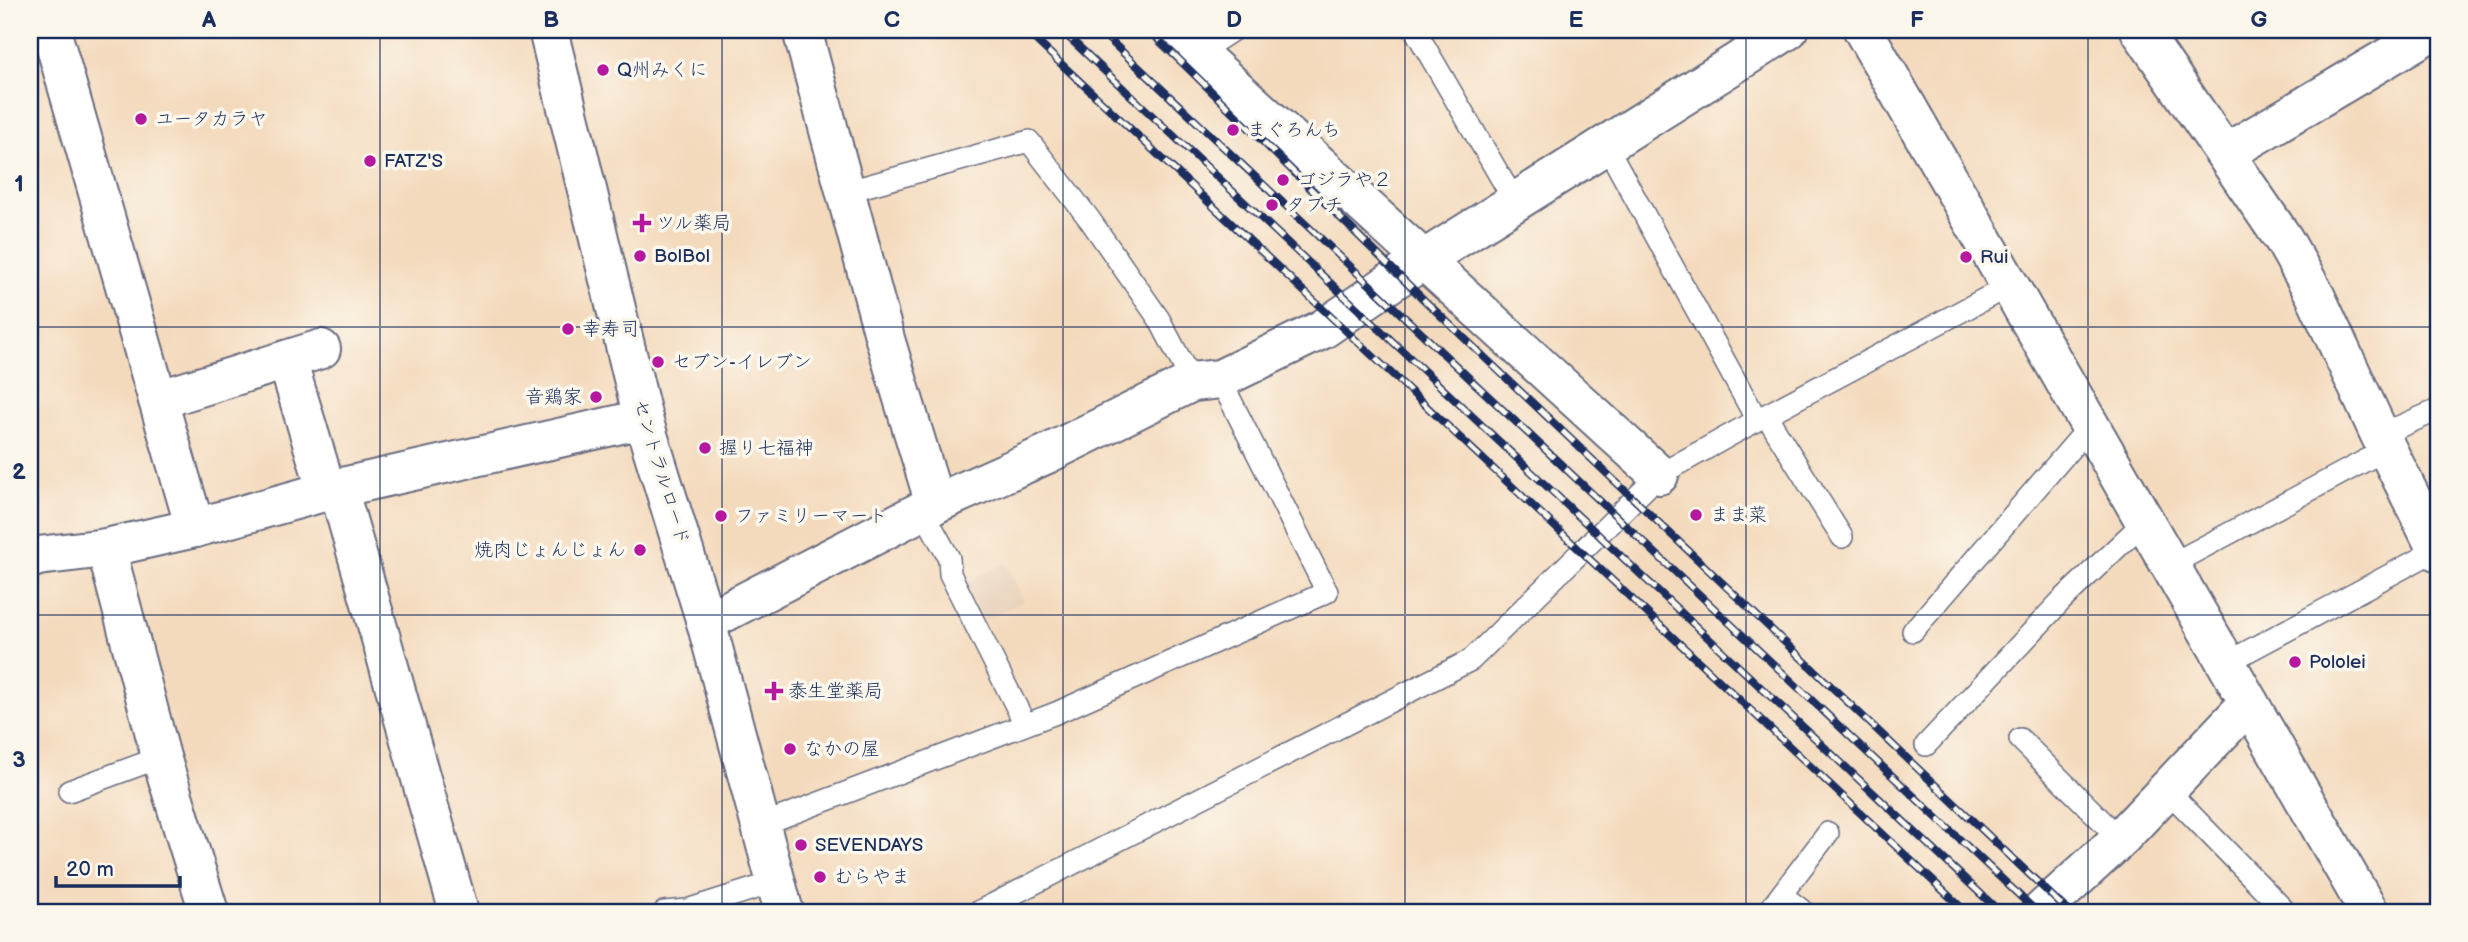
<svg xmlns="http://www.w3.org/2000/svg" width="2468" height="942" viewBox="0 0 2468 942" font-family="'Balsamiq Sans','Klee One',sans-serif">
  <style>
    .built { fill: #e7cfb8 }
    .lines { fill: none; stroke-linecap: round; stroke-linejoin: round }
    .lane-casing { stroke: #676b7f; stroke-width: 24 }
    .street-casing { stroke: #676b7f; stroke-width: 42 }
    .lane { stroke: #fff; stroke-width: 21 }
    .street { stroke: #fff; stroke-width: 38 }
    .rail-casing { stroke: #1b2f5e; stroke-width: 8 }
    .rail { stroke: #fbf7ec; stroke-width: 5; stroke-dasharray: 16; stroke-linecap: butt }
    .grid { fill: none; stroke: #1b2f5e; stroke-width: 2; stroke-opacity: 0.55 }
    .poi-dot { fill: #b5179e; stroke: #fbf7ec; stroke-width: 2.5 }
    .labels { text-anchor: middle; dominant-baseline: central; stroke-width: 7; stroke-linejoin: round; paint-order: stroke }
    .poi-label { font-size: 19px; fill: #1b2f5e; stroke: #fbf7ec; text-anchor: start }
    .street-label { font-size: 19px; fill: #1b2f5e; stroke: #fbf7ec }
    .neatline { fill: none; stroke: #1b2f5e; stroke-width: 2.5 }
    .grid-label { font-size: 23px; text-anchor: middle; font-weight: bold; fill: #1b2f5e }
  </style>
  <rect width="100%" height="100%" fill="#fbf7ec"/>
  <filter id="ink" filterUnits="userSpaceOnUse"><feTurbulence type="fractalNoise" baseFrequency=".0143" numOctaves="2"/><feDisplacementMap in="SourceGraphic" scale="14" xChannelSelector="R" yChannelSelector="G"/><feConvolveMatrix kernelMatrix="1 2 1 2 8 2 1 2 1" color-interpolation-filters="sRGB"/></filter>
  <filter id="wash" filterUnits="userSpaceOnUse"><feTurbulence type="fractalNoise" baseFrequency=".00686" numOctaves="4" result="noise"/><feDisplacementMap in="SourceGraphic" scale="28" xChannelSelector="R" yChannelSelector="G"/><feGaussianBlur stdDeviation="1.57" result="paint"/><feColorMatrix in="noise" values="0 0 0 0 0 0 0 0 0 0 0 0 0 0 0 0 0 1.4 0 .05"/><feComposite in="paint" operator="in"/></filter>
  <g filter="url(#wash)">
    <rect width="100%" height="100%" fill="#f4dabd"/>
    <polygon class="built" points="1005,563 1024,601 983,621 964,583"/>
  </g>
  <g filter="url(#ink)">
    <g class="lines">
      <defs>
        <g id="lane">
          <polyline points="1415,30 1515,202"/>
          <polyline points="1196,54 1233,30"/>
          <polyline points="1606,145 1757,420"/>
          <polyline points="845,192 1029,141 1090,220 1159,319 1192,382"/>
          <polyline points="1766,415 1842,537"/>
          <polyline points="2380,435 2438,410"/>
          <polyline points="923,511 949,558 950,574 1025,724"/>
          <polyline points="2170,565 2387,449"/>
          <polyline points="1913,631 2090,426"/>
          <polyline points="2226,663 2438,549"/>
          <polyline points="2020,739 2120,839"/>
          <polyline points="1926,745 2061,601 2145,521"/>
          <polyline points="2167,790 2286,912"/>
          <polyline points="69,791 161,757"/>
          <polyline points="761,825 1056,713 1327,592 1220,379"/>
          <polyline points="1782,895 1804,912"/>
          <polyline points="664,912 687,910 775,882"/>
          <polyline points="978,912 1471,660 1659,475 1766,415 2009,286"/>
          <polyline points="1768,912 1828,833"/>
        </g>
        <g id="street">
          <polyline points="51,30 195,528"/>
          <polyline points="548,30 643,419 706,622 784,912"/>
          <polyline points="802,30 885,339 935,504"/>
          <polyline points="1172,30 1659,475"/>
          <polyline points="1863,30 2369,912"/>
          <polyline points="2140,30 2284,240 2315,295 2380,435 2438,552"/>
          <polyline points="2226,153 2434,30"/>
          <polyline points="287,360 327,492"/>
          <polyline points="158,400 321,349"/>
          <polyline points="338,488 459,912"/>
          <polyline points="106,548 161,757 209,912"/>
          <polyline points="30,559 38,556 106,548 195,528 338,488 643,419"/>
          <polyline points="706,622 935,504 1047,454 1192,382 1220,379 1323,329 1423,260 1788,30"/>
          <polyline points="2040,912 2120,839 2249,703"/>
        </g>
      </defs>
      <use href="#lane" class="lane-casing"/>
      <use href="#street" class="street-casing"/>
      <use href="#lane" class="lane"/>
      <use href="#street" class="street"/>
      <defs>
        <g id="rail">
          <polyline points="1025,30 1966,912"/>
          <polyline points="1061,30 2000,912"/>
          <polyline points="1099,30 2037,912"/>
          <polyline points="1149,30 1422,298 2069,912"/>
        </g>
      </defs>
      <use href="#rail" class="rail-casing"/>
      <use href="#rail" class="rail"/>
    </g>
  </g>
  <path class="grid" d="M380,30V912M722,30V912M1063,30V912M1405,30V912M1746,30V912M2088,30V912M30,327H2438M30,615H2438"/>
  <g class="poi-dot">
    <circle cx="603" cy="70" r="7"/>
    <circle cx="141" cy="119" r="7"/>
    <circle cx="1233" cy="130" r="7"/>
    <circle cx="370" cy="161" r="7"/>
    <circle cx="1283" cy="180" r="7"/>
    <circle cx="1272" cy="205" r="7"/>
    <path d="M638.5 212.5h7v7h7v7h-7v7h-7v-7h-7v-7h7z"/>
    <circle cx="640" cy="256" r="7"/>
    <circle cx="1966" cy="257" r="7"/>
    <circle cx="568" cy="329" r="7"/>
    <circle cx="658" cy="362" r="7"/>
    <circle cx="596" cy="397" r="7"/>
    <circle cx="705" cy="448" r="7"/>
    <circle cx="1696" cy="515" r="7"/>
    <circle cx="721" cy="516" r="7"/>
    <circle cx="640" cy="550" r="7"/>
    <circle cx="2295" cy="662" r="7"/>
    <path d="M770.5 680.5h7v7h7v7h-7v7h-7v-7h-7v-7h7z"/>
    <circle cx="790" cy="749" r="7"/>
    <circle cx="801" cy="845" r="7"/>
    <circle cx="820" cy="877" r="7"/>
  </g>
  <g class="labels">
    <g class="poi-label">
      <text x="617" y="70">Q州みくに</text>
      <text x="155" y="119">ユータカラヤ</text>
      <text x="1247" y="130">まぐろんち</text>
      <text x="384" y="161">FATZ'S</text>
      <text x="1297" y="180">ゴジラや２</text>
      <text x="1286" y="205">タブチ</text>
      <text x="656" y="223">ツル薬局</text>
      <text x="654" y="256">BolBol</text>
      <text x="1980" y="257">Rui</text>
      <text x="582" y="329">幸寿司</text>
      <text x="672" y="362">セブン-イレブン</text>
      <text x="582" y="397" text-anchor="end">音鶏家</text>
      <text x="719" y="448">握り七福神</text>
      <text x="1710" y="515">まま菜</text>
      <text x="735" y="516">ファミリーマート</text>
      <text x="626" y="550" text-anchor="end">焼肉じょんじょん</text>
      <text x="2309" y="662">Pololei</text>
      <text x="788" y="691">泰生堂薬局</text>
      <text x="804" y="749">なかの屋</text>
      <text x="815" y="845">SEVENDAYS</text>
      <text x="834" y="877">むらやま</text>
    </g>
    <g class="street-label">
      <text transform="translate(661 472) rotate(73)">セントラルロード</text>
    </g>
  </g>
  <rect width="2468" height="942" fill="none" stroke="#fbf7ec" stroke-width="77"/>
  <path d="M56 876v10h124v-10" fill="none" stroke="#1b2f5e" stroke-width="3.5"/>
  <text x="66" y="876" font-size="21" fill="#1b2f5e" stroke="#fbf7ec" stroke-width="5" paint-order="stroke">20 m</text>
  <rect x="38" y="38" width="2392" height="866" class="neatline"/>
  <g class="grid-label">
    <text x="209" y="27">A</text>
    <text x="551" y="27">B</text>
    <text x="892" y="27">C</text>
    <text x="1234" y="27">D</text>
    <text x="1576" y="27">E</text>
    <text x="1917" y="27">F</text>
    <text x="2259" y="27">G</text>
    <text x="19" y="191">1</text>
    <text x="19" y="479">2</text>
    <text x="19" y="767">3</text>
  </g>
</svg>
